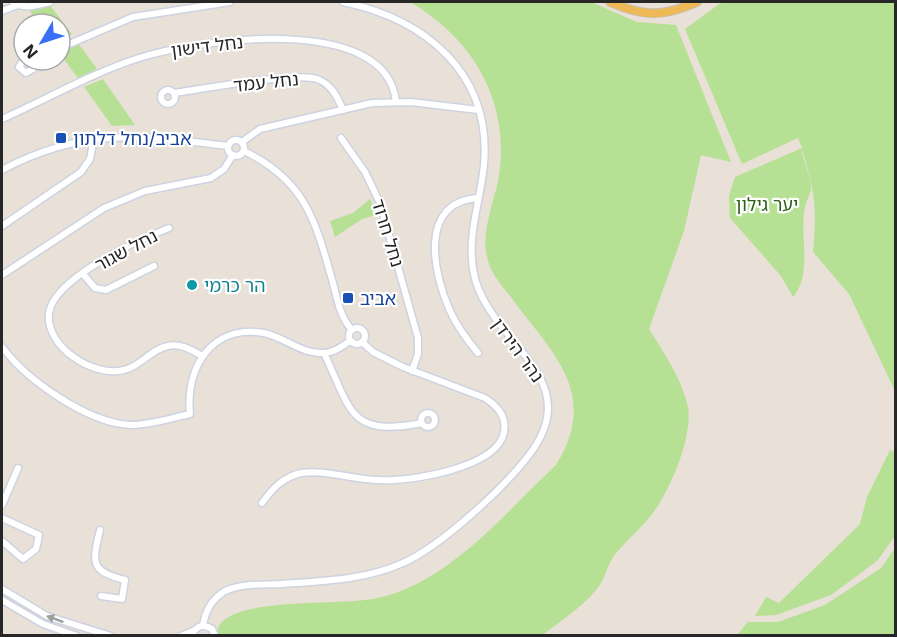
<svg xmlns="http://www.w3.org/2000/svg" width="897" height="637" viewBox="0 0 897 637" font-family="Inter,'Noto Sans Hebrew',sans-serif">
  <style>
    .green { fill: #b6e094 }
    .lines { fill: none; stroke-linecap: round; stroke-linejoin: round }
    .minor-casing { stroke: #cdd3e0; stroke-width: 9 }
    .major-casing { stroke: #c3c3c3; stroke-width: 10 }
    .minor { stroke: #fff; stroke-width: 6 }
    .major { stroke: #eeba58; stroke-width: 8 }
    .oneway { fill: #9e9e9e }
    .transit-dot { fill: #1a4fb4; stroke: #fff; stroke-width: 2 }
    .culture-dot { fill: #0f9aa8; stroke: #fff; stroke-width: 2 }
    .labels { text-anchor: middle; dominant-baseline: central; stroke-width: 4.5; stroke-linejoin: round; paint-order: stroke }
    .street-label { font-size: 18px; fill: #272727; stroke: #fff }
    .transit-label { font-size: 18px; fill: #164399; stroke: #fff; text-anchor: start }
    .park-label { font-size: 18px; fill: #306119; stroke: #fff }
    .culture-label { font-size: 18px; fill: #0d838f; stroke: #fff; text-anchor: start }
  </style>
  <rect width="100%" height="100%" fill="#e9e0d8"/>
  <g class="green">
    <path d="M410,2H591L637,22L676,25L731,162L701,155L684,231L649,329C664,353 682,379 688,407C693,435 671,488 655,510C643,527 630,537 618,551C609,560 607,572 601,583C588,604 561,620 543,635L215,636C217,632 218,626 221,623C244,597 342,606 378,598C449,582 505,513 556,465C601,392 551,352 510,296C501,285 490,272 487,257C481,233 493,205 498,181C512,105 475,40 410,2Z"/>
    <path d="M722,2H895V391L849,294L813,252C817,207 815,192 802,149C802,160 812,177 811,189C810,195 806,201 805,207C799,236 813,274 793,297L781,276L730,218L729,196L735,177L802,148L798,138L742,164L685,29Z"/>
    <polygon points="49,4 72,34 60,40 60,24 39,24 30,11"/>
    <polygon points="78,43 97,69 78,78 60,54"/>
    <polygon points="103,79 135,125 112,126 84,87"/>
    <polygon points="370,199 377,215 362,219 335,237 330,221 353,213"/>
    <polygon points="890,450 895,452 895,536 877,561 831,595 776,615 755,616 766,597 779,603 860,524 867,497"/>
    <polygon points="895,548 895,635 737,635 748,622 778,622 825,605 881,568"/>
  </g>
  <g class="lines">
    <defs>
      <g id="minor">
        <path d="M13,2C24,10 38,5 50,2"/>
        <polyline points="2,11 18,5"/>
        <polyline points="60,48 133,17 230,2"/>
        <polyline points="24,59 19,67 26,73 33,69 31,60"/>
        <circle cx="168" cy="97" r="7"/>
        <path d="M174,93C202,89 295,72 317,79C331,84 337,96 343,110"/>
        <path d="M2,119C47,99 92,73 139,58C198,39 387,12 396,102"/>
        <polyline points="341,138 365,172 380,203 418,338 418,354 412,371"/>
        <circle cx="236" cy="148" r="8"/>
        <polyline points="242,142 260,129 372,103 411,102 478,110"/>
        <path d="M244,151C306,181 315,220 333,283C337,299 340,316 351,329"/>
        <path d="M2,170C83,127 141,135 228,146"/>
        <path d="M478,198C418,202 433,273 450,311C457,326 467,340 478,353"/>
        <polyline points="2,226 81,172 90,159 94,138"/>
        <path d="M169,228C138,240 54,278 49,313C45,347 94,378 124,370C141,366 151,349 168,346C180,343 192,350 202,356"/>
        <polyline points="83,274 95,288 106,290 154,266"/>
        <polyline points="2,275 104,208 145,191 211,178 224,169 233,155"/>
        <circle cx="357" cy="336" r="8"/>
        <path d="M2,347C27,380 87,423 131,425C150,425 171,418 190,414C185,367 212,324 264,333C284,337 300,353 321,353C332,354 341,347 350,341"/>
        <path d="M324,353C352,412 349,437 422,423"/>
        <circle cx="428" cy="420" r="7"/>
        <path d="M262,503C272,489 283,477 301,473C326,469 353,480 379,480C409,482 498,468 504,432C507,416 497,406 485,398L403,367L373,352L362,342"/>
        <polyline points="2,505 18,468"/>
        <polyline points="2,518 39,535 36,549 23,559 2,541"/>
        <path d="M100,530C92,563 90,571 125,580L122,599L101,596"/>
        <polyline points="2,589 47,616 111,636"/>
        <polyline points="2,600 43,624 77,636"/>
        <path d="M203,626C205,611 212,599 225,591C242,583 264,585 282,584C323,581 365,580 403,563C441,546 503,489 529,455C587,380 496,346 476,282C464,242 480,204 484,165C492,73 425,19 343,2"/>
        <polyline points="181,636 193,631"/>
        <path d="M192,636C195,626 203,623 212,629L215,636"/>
      </g>
      <path id="major" d="M610,2C644,17 663,17 697,2"/>
    </defs>
    <use href="#minor" class="minor-casing"/>
    <use href="#major" class="major-casing"/>
    <use href="#minor" class="minor"/>
    <use href="#major" class="major"/>
  </g>
  <defs><path id="oneway-solid" d="M-6-.8H1V-3.2L6.5 0L1 3.2V.8H-6Z" transform="scale(1.5)"/></defs>
  <use class="oneway" href="#oneway-solid" transform="translate(55 619) rotate(-160)"/>
  <g class="transit-dot">
    <rect x="55" y="132" width="12" height="12" rx="3"/>
    <rect x="342" y="292" width="12" height="12" rx="3"/>
  </g>
  <circle class="culture-dot" cx="192" cy="285" r="6"/>
  <g class="labels">
    <g class="street-label">
      <text transform="translate(207 46) rotate(-7)">נחל דישון</text>
      <text transform="translate(266 82) rotate(-6)">נחל עמד</text>
      <text transform="translate(388 233) rotate(73)">נחל חרוד</text>
      <text transform="translate(126 250) rotate(-28)">נחל שגור</text>
      <text transform="translate(518 350) rotate(54)">נהר הירדן</text>
    </g>
    <g class="transit-label">
      <text x="73" y="138">אביב/נחל דלתון</text>
      <text x="360" y="298">אביב</text>
    </g>
    <g class="park-label">
      <text x="767" y="204">יער גילון</text>
    </g>
    <g class="culture-label">
      <text x="204" y="285">הר כרמי</text>
    </g>
  </g>
  <rect width="897" height="637" fill="none" stroke="#272727" stroke-width="6"/>
  <g transform="translate(42 42) rotate(231)"><circle r="28" fill="#ffffff" stroke="#a9a9a9" stroke-width="1.5"/>
  <path d="M0-4.5L10 22L0 15L-10 22Z" fill="#3770f7"/>
  <text y="-9" font-size="16" font-weight="bold" text-anchor="middle" fill="#272727">N</text>
  </g>
</svg>
